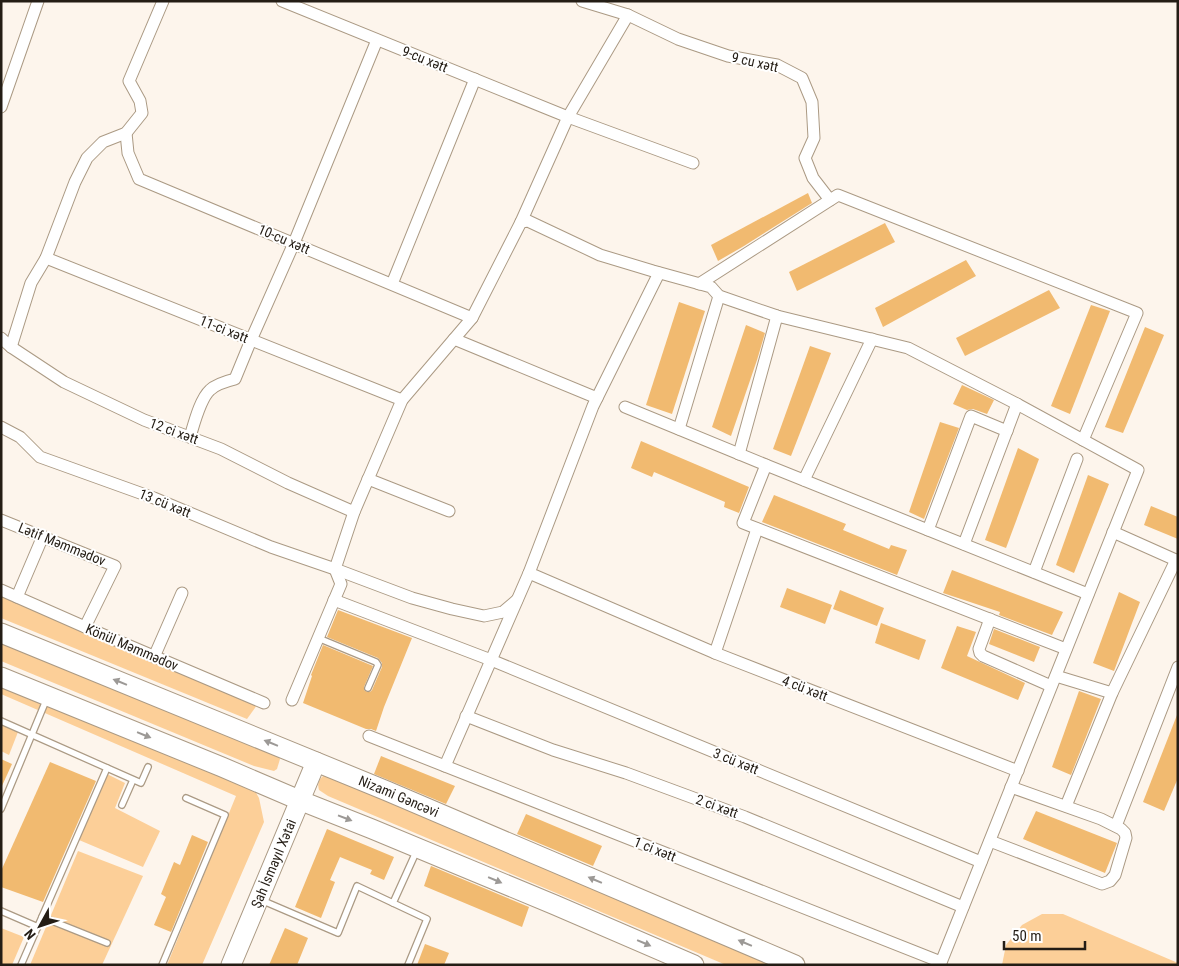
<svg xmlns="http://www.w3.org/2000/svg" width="1179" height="966" viewBox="0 0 1179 966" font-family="'Roboto Condensed',sans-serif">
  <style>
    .green { fill: #fccf98 }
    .building { fill: #f1ba70 }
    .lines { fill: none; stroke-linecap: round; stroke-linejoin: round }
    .lane-casing { stroke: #ab9a84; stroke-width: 8 }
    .street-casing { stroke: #ab9a84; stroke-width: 13 }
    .primary-casing { stroke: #ab9a84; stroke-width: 21 }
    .lane { stroke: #fff; stroke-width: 5.5 }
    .street { stroke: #fff; stroke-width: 11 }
    .primary { stroke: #fff; stroke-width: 19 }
    .oneway { fill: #9c9996 }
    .labels { text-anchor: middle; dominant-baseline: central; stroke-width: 4; stroke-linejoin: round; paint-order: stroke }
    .street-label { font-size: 14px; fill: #241d15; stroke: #fff }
  </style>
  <rect width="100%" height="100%" fill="#fdf5ec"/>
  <g class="green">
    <polygon points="1,596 257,705 247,719 1,618"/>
    <polygon points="1,638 278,755 280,759 277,769 274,771 254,766 1,661"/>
    <polygon points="1,683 251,784 259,798 264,822 202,965 167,965 236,796 1,694"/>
    <polygon points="1,725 18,732 9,755 1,751"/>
    <polygon points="105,773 125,783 115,808 160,831 143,867 79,840"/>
    <path d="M326,774L777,965H726L328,796L319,790C317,783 319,778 326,774Z"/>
    <polygon points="78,851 143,876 102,965 30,965"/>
    <polygon points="1042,914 1063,914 1178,963 1178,965 1002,965 1006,945 1022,925"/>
    <polygon points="1,928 24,937 12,965 1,965"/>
  </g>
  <g class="building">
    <polygon points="808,193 812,203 744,246 718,261 711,245"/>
    <polygon points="885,223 895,242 797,291 789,272"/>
    <polygon points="966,260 976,276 883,327 875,308"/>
    <polygon points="1049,290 1060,308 965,356 956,338"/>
    <polygon points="679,302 705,311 672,414 646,405"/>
    <polygon points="1091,305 1110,311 1070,414 1051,406"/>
    <polygon points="746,325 765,333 757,360 731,436 712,427"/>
    <polygon points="1145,327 1164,335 1123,433 1105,427"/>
    <polygon points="810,346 831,353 791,456 773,449"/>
    <polygon points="962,385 994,400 987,414 973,409 967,410 953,404"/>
    <polygon points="940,422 959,428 924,519 909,512"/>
    <polygon points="641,441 749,487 739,513 724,507 725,502 654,472 652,477 631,468"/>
    <polygon points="1018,448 1039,459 1006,548 985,540"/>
    <polygon points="1088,475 1109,484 1074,573 1056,565"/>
    <polygon points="774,495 846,524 843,530 889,549 891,545 907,550 897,575 762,522"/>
    <polygon points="1151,506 1178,517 1178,539 1144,525"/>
    <polygon points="952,570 1063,612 1052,635 999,615 1000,612 943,593"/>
    <polygon points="787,588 832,605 825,624 780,607"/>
    <polygon points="840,590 884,608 877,626 833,609"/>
    <polygon points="1119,592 1140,602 1114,671 1093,663"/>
    <polygon points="338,610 412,638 384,707 376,731 371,729 366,729 303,703 312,676 311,675 323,645 373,666 364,687 364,690 367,692 370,692 372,690 382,667 382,663 378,658 327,637"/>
    <polygon points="881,623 926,640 919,660 875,643"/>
    <polygon points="957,626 976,632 967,656 1025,683 1018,700 941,668"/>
    <polygon points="994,629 1040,647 1034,662 989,644"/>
    <polygon points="1079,691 1101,699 1071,775 1052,767"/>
    <polygon points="1177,715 1178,778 1164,811 1143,802"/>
    <polygon points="381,756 455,786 446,804 374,774"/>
    <polygon points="1,759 12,764 1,788"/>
    <polygon points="50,762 96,781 43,902 1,887 1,871"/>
    <polygon points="1036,811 1117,843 1105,873 1023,839"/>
    <polygon points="526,814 602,846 593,866 517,834"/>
    <polygon points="327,829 394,857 384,880 370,874 372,870 340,857 330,880 335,882 321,918 295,907"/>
    <polygon points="192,835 208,842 171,932 154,925 166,897 161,894 174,862 180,865"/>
    <polygon points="431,866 529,907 522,927 424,886"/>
    <polygon points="285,928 308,938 297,965 269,965"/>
    <polygon points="425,944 449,953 444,965 417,965"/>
  </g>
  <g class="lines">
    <defs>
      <g id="lane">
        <polyline points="318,638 376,662 378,665 368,688"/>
        <polyline points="1,721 141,783 148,767"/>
        <polyline points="122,805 133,780"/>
        <polyline points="1,809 47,698"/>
        <polyline points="261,900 338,933 357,886 393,903 417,850"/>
        <polyline points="393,903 427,919 408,965"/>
        <polyline points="1,911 38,927"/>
        <polyline points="42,917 107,943"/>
        <polyline points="21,965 107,768"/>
        <polyline points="162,965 225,815 186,798"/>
      </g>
      <g id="street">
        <polyline points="282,1 568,117 693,163"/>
        <polyline points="582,1 628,15 678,39 728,56 777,65 802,78 812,102 814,138 805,158 813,178 830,200"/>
        <polyline points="1,107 38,1"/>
        <polyline points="126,133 128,153 139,179 472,318"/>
        <polyline points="521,222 528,221 600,255 653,271 711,287 719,296 777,316 908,348 1017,404 1138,470 940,965"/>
        <polyline points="46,258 402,400"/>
        <polyline points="659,273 593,406 529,573 715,653"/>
        <polyline points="392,284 475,79"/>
        <polyline points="699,284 838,195 1137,313 1083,440"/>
        <polyline points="1,338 11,347 64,382 144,420 221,449 288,483 354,512"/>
        <polyline points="454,339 597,398"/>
        <polyline points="11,347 31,283 46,258 75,182 87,158 103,142 126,133 142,113 140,101 129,81 163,1"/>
        <polyline points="625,407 766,465"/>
        <polyline points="1,427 20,437 40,457 154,498 271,547 335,569 412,598 452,609 484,616 503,612 517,600"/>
        <polyline points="679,429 719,296"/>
        <polyline points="1007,431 971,416 928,530 1088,594"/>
        <path d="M190,437C194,424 200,399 210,390C216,384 227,381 235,379L251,340L294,243L377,40"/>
        <polyline points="739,454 777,316"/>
        <polyline points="368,479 449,511"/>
        <polyline points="804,480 872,339"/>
        <polyline points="1,520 115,566 85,627"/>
        <polyline points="757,529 715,653 1018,771"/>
        <polyline points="928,530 766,465 743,523 1066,649"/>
        <polyline points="1113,532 1178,561"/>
        <polyline points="964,544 1017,404"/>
        <polyline points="1034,572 1077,459"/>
        <polyline points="1,590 85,627 264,703"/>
        <polyline points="17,597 43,536"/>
        <polyline points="334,600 491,660 981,862"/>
        <polyline points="990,619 979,649 980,653 983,656 1051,686"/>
        <polyline points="154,657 182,593"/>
        <polyline points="1056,676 1112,693"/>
        <polyline points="292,700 341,584 335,569 354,512 402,400 472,318 521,222 568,117 628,15"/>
        <polyline points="466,716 553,750 626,773 745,817 963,907"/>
        <polyline points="369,736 941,962"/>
        <polyline points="445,766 529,573"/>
        <polyline points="1066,806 1112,693 1176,560"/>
        <polyline points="1116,826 1178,667"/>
        <polyline points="990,841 1102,884 1110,881 1115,875 1126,838 1125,833 1121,829 1101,819 1011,787"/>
      </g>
      <g id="primary">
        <path id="s1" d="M1,633L387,791L795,965"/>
        <polyline points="1,677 222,767 299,800 372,829 555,905 694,965"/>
        <path id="s2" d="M231,965L316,762"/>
      </g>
    </defs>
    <use href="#lane" class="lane-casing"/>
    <use href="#street" class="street-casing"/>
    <use href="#primary" class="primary-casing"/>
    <use href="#lane" class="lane"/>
    <use href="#street" class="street"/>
    <use href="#primary" class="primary"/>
  </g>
  <defs><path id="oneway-solid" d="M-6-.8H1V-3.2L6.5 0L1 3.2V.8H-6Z" transform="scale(1.25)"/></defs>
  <g class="oneway">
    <use href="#oneway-solid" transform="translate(120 682) rotate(-158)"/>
    <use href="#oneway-solid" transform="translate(144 735) rotate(22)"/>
    <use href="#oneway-solid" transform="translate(271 743) rotate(-158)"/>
    <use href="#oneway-solid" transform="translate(345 818) rotate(21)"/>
    <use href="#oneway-solid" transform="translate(495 880) rotate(23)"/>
    <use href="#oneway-solid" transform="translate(595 880) rotate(-157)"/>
    <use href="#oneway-solid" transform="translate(644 943) rotate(23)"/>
    <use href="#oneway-solid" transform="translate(745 943) rotate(-157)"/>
  </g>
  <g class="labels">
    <g class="street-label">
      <text transform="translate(425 59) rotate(22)">9-cu xətt</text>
      <text transform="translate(755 62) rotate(13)">9 cu xətt</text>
      <text transform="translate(284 239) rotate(23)">10-cu xətt</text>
      <text transform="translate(224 329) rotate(22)">11-ci xətt</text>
      <text transform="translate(174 431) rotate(20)">12 ci xətt</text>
      <text transform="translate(165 503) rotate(22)">13 cü xətt</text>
      <text transform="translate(62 544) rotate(22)">Lətif Məmmədov</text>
      <text transform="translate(132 647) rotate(23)">Könül Məmmədov</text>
      <text transform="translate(805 688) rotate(21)">4 cü xətt</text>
      <text transform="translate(736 761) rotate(22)">3 cü xətt</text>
      <text stroke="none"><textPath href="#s1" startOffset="430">Nizami Gəncəvi</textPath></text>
      <text transform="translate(717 806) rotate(20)">2 ci xətt</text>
      <text transform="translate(655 849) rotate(22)">1 ci xətt</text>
      <text stroke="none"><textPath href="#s2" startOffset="110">Şah İsmayıl Xətai</textPath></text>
    </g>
  </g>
  <rect width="1179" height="966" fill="none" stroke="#241d15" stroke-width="5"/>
  <g transform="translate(40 926) rotate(230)" stroke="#ffffff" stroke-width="4" paint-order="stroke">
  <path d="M0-4L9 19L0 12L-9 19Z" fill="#241d15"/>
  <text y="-8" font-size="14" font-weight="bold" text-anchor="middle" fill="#241d15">N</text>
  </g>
  <path d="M1004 941v8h81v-8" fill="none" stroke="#241d15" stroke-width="2.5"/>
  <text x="1012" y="941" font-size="15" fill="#241d15" stroke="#ffffff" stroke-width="4" paint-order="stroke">50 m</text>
</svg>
